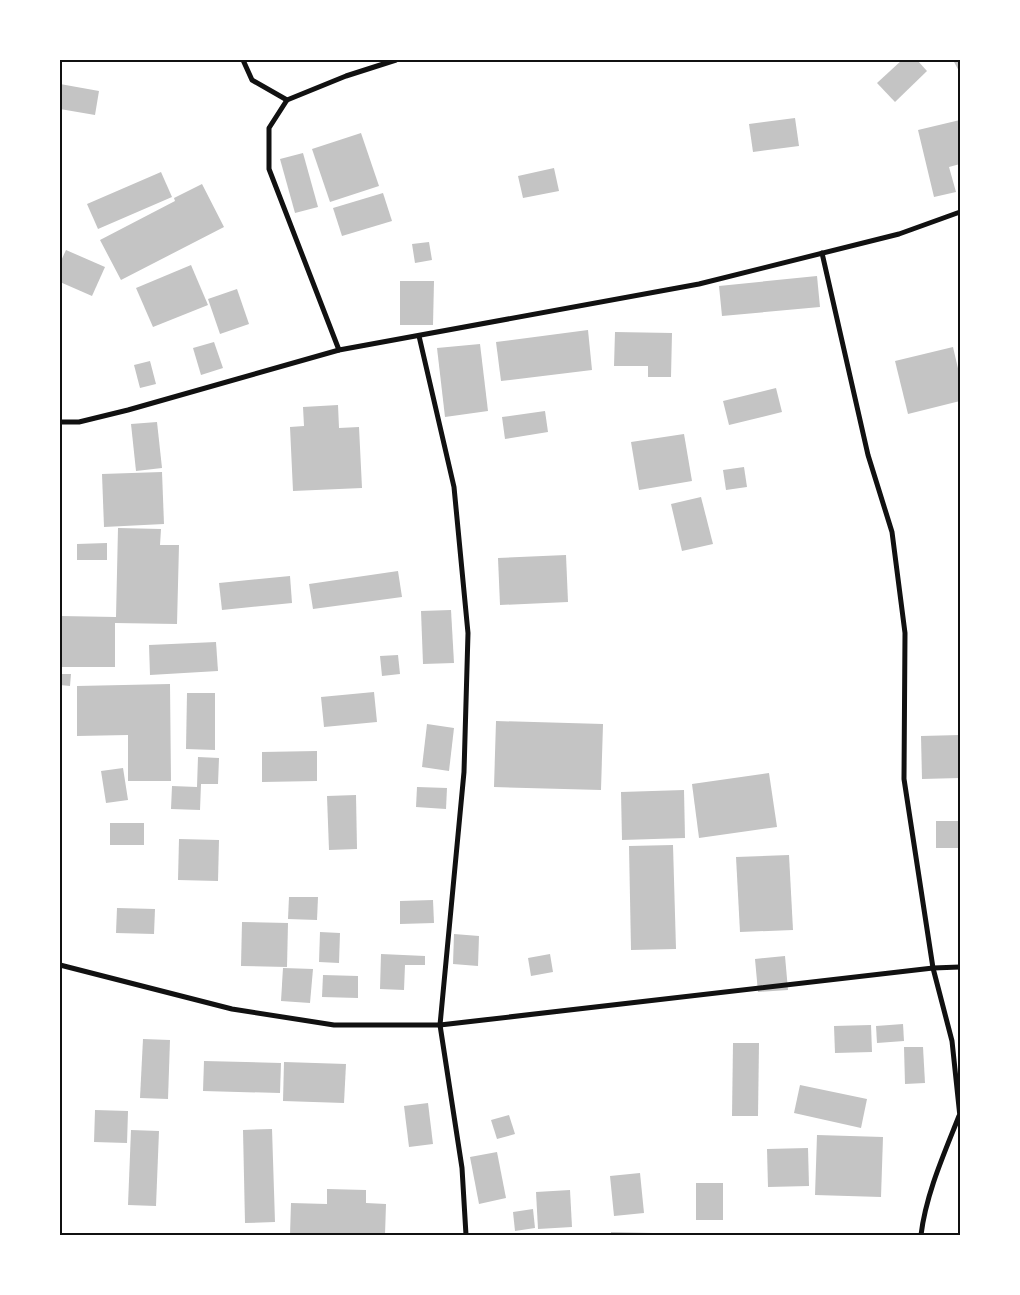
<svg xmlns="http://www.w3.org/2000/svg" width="1020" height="1295" viewBox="0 0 1020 1295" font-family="'IBM Plex Sans',sans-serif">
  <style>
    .building { fill: #c4c4c4 }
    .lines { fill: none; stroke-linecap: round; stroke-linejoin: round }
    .minor { stroke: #111; stroke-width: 5 }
    .neatline { fill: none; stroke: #111; stroke-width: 2 }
  </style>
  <rect width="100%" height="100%" fill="#fff"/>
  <g class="building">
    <polygon points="902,60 917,60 927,71 895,102 877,83"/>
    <polygon points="953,60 960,60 960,73"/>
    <polygon points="60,84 99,91 95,115 60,109"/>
    <polygon points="795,118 799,146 753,152 749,124"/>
    <polygon points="960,120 960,164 949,167 956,192 934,197 918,130"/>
    <polygon points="361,133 379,186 330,202 312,149"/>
    <polygon points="303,153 318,207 295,213 280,159"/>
    <polygon points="554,168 559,191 523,198 518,176"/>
    <polygon points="161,172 172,197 98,229 87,204"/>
    <polygon points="202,184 224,227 121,280 100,240 175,201 174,198"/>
    <polygon points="383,193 392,221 342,236 333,208"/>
    <polygon points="429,242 432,260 415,263 412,244"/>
    <polygon points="66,250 105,267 92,296 60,282 60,263"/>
    <polygon points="191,265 208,305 153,327 136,288"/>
    <polygon points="817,276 820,307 722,316 719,286"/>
    <polygon points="400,281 434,281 433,325 400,325"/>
    <polygon points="237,289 249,324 220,334 208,299"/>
    <polygon points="588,330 592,370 501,381 496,342"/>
    <polygon points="615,332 672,333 671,377 648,377 648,366 614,366"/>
    <polygon points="214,342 223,368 201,375 193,348"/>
    <polygon points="480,344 488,411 445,417 437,348"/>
    <polygon points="953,347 960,377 960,401 908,414 895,361"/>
    <polygon points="150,361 156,384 140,388 134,365"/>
    <polygon points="776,388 782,412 729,425 723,401"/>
    <polygon points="338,405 339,428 359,427 362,488 293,491 290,427 304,426 303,407"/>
    <polygon points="545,411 548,432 505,439 502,417"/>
    <polygon points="157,422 162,468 136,471 131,424"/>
    <polygon points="684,434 692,481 639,490 631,442"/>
    <polygon points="744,467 747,487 726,490 723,470"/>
    <polygon points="162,472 164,524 104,527 102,474"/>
    <polygon points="701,497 713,544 682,551 671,504"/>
    <polygon points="118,528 161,529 160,545 179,545 177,624 115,623 115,667 60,667 60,616 116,617"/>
    <polygon points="107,543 107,560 77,560 77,544"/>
    <polygon points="566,555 568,602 500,605 498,558"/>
    <polygon points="398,571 402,597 313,609 309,584"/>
    <polygon points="290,576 292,603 222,610 219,583"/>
    <polygon points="451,610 454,663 423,664 421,611"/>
    <polygon points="216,642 218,671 150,675 149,645"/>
    <polygon points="398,655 400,674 382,676 380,656"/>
    <polygon points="60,674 71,674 70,686 60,685"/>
    <polygon points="170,684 171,781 128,781 128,735 77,736 77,686"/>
    <polygon points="374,692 377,722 324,727 321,697"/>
    <polygon points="187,693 215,693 215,750 186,749"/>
    <polygon points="496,721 603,724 601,790 494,787"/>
    <polygon points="427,724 454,728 449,771 422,767"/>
    <polygon points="960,735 960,778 922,779 921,736"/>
    <polygon points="317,751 317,781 262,782 262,752"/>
    <polygon points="198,757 219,758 218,784 201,784 200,810 171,809 172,786 197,787"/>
    <polygon points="123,768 128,800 106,803 101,771"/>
    <polygon points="769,773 777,827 699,838 692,784"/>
    <polygon points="417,787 447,788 446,809 416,807"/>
    <polygon points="684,790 685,838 622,840 621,792"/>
    <polygon points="356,795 357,849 329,850 327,796"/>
    <rect x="936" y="821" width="24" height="27"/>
    <rect x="110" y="823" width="34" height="22"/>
    <polygon points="179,839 219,840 218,881 178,880"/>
    <polygon points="673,845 676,949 631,950 629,846"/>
    <polygon points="789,855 793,930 740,932 736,857"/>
    <polygon points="289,897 318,897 317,920 288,919"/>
    <polygon points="433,900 434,923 400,924 400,901"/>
    <polygon points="117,908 155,909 154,934 116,933"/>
    <polygon points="242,922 288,923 287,967 241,966"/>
    <polygon points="320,932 340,933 339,963 319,962"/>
    <polygon points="454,934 479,936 478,966 453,964"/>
    <polygon points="381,954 425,956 425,965 405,965 404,990 380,989"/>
    <polygon points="550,954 553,972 531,976 528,958"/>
    <polygon points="785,956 788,990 758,992 755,959"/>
    <polygon points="283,968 313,969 310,1003 281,1001"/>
    <polygon points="323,975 358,976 358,998 322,997"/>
    <polygon points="903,1024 904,1041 877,1043 876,1026"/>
    <polygon points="871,1025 872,1052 835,1053 834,1026"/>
    <polygon points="143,1039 170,1040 168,1099 140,1098"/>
    <polygon points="733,1043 759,1043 758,1116 732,1116"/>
    <polygon points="904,1047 923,1047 925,1083 905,1084"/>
    <polygon points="204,1061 281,1063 280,1093 203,1091"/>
    <polygon points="284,1062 346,1064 344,1103 283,1101"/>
    <polygon points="800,1085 867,1099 861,1128 794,1113"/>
    <polygon points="428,1103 433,1144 409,1147 404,1106"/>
    <polygon points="95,1110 128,1111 127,1143 94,1142"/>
    <polygon points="509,1115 515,1134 497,1139 491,1120"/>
    <polygon points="272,1129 275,1222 245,1223 243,1130"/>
    <polygon points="131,1130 159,1131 156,1206 128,1205"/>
    <polygon points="817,1135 883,1137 881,1197 815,1195"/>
    <polygon points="808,1148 809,1186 768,1187 767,1149"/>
    <polygon points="497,1152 506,1198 479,1204 470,1157"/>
    <polygon points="640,1173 644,1213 614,1216 610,1176"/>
    <rect x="696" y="1183" width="27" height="37"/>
    <polygon points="327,1189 366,1190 366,1203 386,1204 385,1235 290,1235 291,1203 327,1204"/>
    <polygon points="570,1190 572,1227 538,1229 536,1192"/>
    <polygon points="533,1209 535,1228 515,1231 513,1212"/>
    <polygon points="611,1232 653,1233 653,1235 611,1235"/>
  </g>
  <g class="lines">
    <g class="minor">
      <polyline points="243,60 252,80 287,100"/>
      <polyline points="822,253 868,455 892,532 905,633 904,779 933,968 952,1041 960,1117"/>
      <polyline points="419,336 454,487 468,633 464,772 440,1025 462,1168 466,1235"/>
      <polyline points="339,350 269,169 269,128 287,100 346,76 396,60"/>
      <polyline points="60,422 79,422 128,410 339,350 699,284 899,234 960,212"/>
      <polyline points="60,965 232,1009 334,1025 440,1025 933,968 960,967"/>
      <path d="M921,1235C926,1194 944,1154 959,1116"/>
    </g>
  </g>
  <rect width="1020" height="1295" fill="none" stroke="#ffffff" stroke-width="122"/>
  <rect x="61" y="61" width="898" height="1173" class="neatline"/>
</svg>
